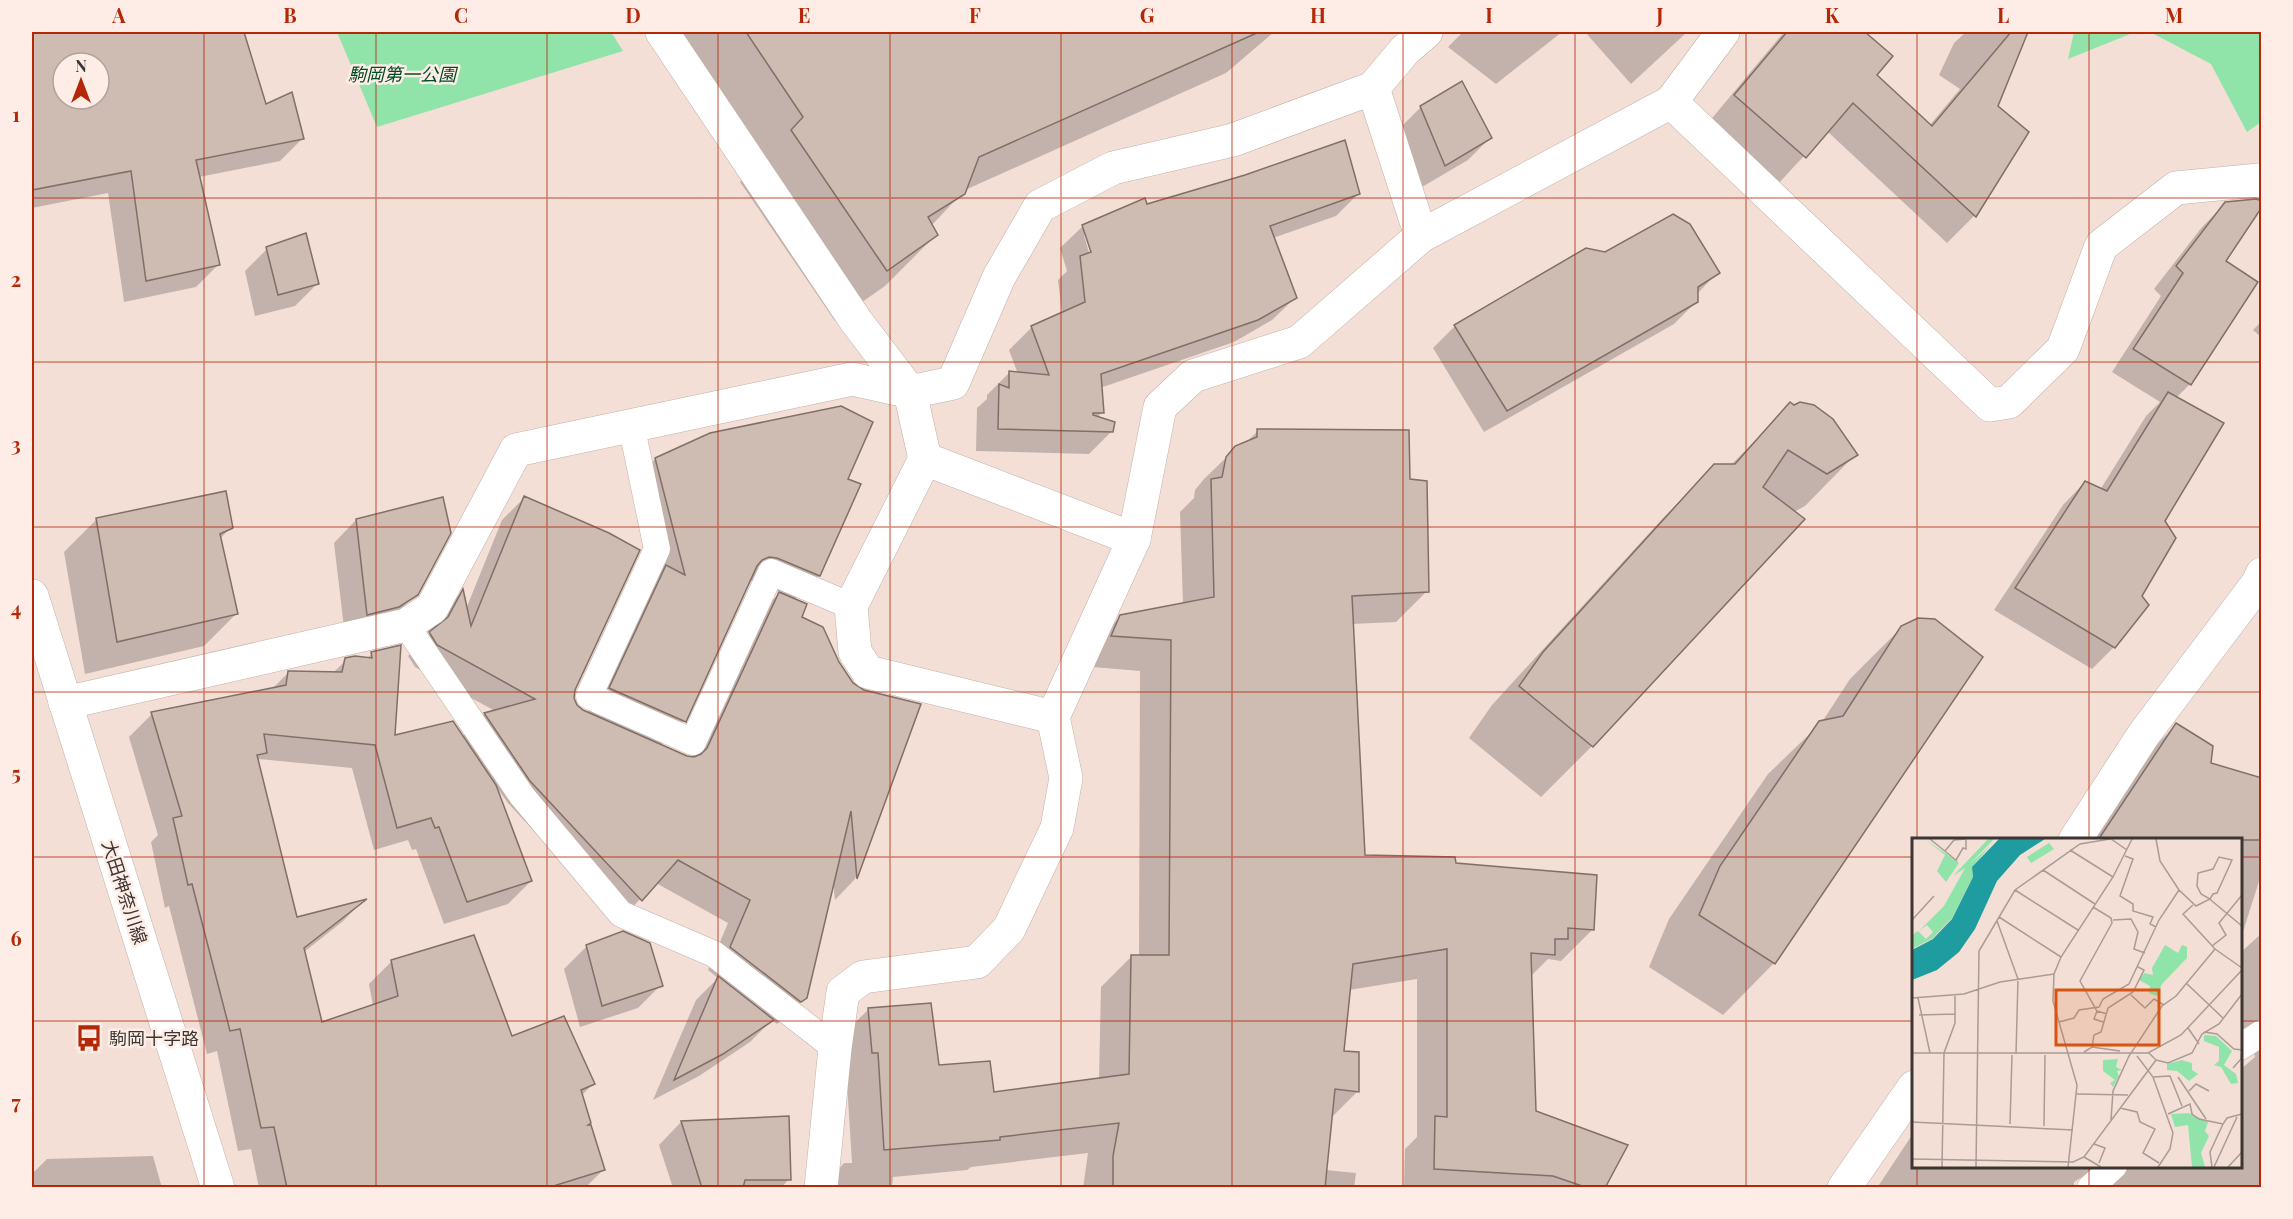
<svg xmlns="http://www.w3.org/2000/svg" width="2293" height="1219" viewBox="0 0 2293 1219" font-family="'Playfair Display','Noto Sans JP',serif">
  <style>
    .green { fill: #90e4a9 }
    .shadow { fill: #0003; fill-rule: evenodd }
    .building { fill: #cebbb2; stroke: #816f67; stroke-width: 1.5; fill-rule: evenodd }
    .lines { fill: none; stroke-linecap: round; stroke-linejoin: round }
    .service-casing { stroke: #c3b0a7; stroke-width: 27 }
    .minor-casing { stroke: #c3b0a7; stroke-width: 34 }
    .secondary-casing { stroke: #c3b0a7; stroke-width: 34 }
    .service { stroke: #fff; stroke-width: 26 }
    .minor { stroke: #fff; stroke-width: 33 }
    .secondary { stroke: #fff; stroke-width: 33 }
    .grid { fill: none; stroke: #b42807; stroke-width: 1.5; stroke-opacity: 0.55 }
    .labels { text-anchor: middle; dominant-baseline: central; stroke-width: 5; stroke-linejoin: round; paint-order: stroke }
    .park-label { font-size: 18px; font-style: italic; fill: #004b25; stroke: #fdede6 }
    .street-label { font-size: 18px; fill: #3d3531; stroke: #fdede6 }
    .poi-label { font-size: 18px; fill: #3d3531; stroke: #fdede6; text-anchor: start }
    .inset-road { fill: none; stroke: #aa9b94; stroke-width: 1.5 }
    .view { fill: #d75510; fill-opacity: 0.15; stroke: #d75510; stroke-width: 3 }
    .inset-edge { fill: none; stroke: #3d3531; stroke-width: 3 }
    .neatline { fill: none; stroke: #b42807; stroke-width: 2 }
    .grid-label { font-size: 20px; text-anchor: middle; font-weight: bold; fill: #b42807 }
  </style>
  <rect width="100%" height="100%" fill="#f3dfd6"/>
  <g class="green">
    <polygon points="337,32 611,32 623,51 377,127"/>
    <polygon points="2074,32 2135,32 2068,59"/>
    <polygon points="2150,32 2261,32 2261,122 2247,132 2211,64"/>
  </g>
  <g class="shadow">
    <path d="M32,32H223L229,82L265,106L303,138L280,161L199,177L218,265L196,287L124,302L108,193L32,208ZM63,63H99V99H63Z"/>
    <polygon points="660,32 905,32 912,42 937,32 1274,32 1226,73 965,190 931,226 936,235 885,286 835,321 740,182 753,169"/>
    <polygon points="1463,32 1562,32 1496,84 1448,47"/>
    <polygon points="1585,32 1683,32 1685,34 1631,84"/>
    <polygon points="1784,32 1869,32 1867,35 1875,75 1929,126 1960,89 1939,75 1954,43 1966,32 2028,32 2025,35 1996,106 2028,133 1974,216 1947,243 1827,131 1778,184 1708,123"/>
    <polygon points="1421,107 1490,138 1468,160 1422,187 1398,130"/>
    <path d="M1358,194L1336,216L1273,238L1295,298L1272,320L1234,342L1100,388L1102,412L1097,418L1111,432L1089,454L976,451L977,408L987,399V395L1009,373L1018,374L1009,350L1031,328L1062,314L1058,280L1067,271L1060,248L1083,226L1146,206ZM1084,235H1087L1094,259L1091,260Z"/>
    <polygon points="2225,204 2224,262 2190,384 2176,398 2163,521 2114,647 2092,669 1994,610 2063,505 2085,482 2100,490 2146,416 2160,402 2112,372 2161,296 2154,289 2202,227"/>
    <polygon points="267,249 317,284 295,306 255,316 245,271"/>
    <polygon points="1718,272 1697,294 1697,301 1674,324 1484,432 1433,348 1455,326"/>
    <polygon points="2262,321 2262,338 2253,330"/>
    <polygon points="1791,404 1856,454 1805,506 1794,512 1592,746 1541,797 1469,738 1492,705 1663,518 1715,466 1730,466"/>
    <polygon points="1258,431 1409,480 1427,591 1396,622 1352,624 1363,857 1454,865 1593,929 1561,961 1548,959 1530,977 1534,1112 1603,1188 1404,1188 1405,1149 1417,1137 1417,979 1349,990 1343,1052 1358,1091 1330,1119 1325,1170 1356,1173 1354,1188 1083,1188 1088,1153 971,1167 967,1170 893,1177 892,1188 822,1188 844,1163 852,1163 847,1083 837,1040 869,1009 937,1066 993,1094 1099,1079 1101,987 1132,956 1139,956 1140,671 1081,666 1089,648 1121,616 1183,605 1180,512 1194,498 1195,490 1204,479 1236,448 1244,444"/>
    <path d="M655,459L846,479L859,485L819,576L794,600L800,618L837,663L852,684L863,692L919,705L855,879L835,900L833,882L806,997L783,1020L777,1024L772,1020L750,1042L699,1076L653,1100L696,1000L718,978L708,970L728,923L656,883L618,922L508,803L497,788L531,881L508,904L444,924L416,849L412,850L408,840L374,850L352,768L259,759L257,761L295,919L362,902L342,922L304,952L321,1024L373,1006L369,984L392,961L511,1038L593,1084L581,1096L586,1126L603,1170L585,1188H259L251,1149L238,1151L217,1051L207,1054L169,906L165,908L151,842L158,835L129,737L152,714L271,690L288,673L332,674L346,660L366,659L372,654L394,737H462L484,714L495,711L415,667L408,656L431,633L441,613L462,592L466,609L502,520L524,498L574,689L573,698L576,706L587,713L644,589L657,576L633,482ZM749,580L781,592L756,616L691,758L660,746L684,721Z"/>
    <polygon points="96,520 231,527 220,539 236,614 204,646 85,674 64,552"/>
    <polygon points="356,520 416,594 393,617 345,636 334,543"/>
    <polygon points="1902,627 1774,963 1723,1015 1649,967 1669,919 1768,774 1822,722 1850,679"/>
    <polygon points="2176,725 2209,764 2262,779 2262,872 2240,941 2240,840 2092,840 2153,748"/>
    <polygon points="2262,933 2262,1188 2107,1188 2088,1173 2074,1182 2074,1188 1877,1188 1914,1132 1914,1166 2240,1166 2240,1070 2255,1057 2252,1047 2240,1041 2240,953"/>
    <polygon points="587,946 661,985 638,1008 580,1027 564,969"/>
    <polygon points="788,1118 789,1179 781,1188 673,1188 659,1145 681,1122"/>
    <polygon points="153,1156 162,1188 32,1188 32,1171 35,1171 47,1159"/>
  </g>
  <g class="building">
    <path d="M32,32H244L266,104L292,92L304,139L196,160L220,265L146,281L131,171L32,190ZM63,63H99V99H63Z"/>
    <polygon points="746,32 1259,32 979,157 965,194 928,217 938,235 887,271 791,130 803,117"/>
    <polygon points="1787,32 1865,32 1893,56 1877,75 1932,126 2011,32 2028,32 1998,106 2029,132 1976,217 1853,103 1806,158 1734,95"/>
    <polygon points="1462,81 1492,138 1445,166 1420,106"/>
    <polygon points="1345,140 1360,194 1270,226 1297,298 1258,320 1101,374 1104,413 1093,413 1093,415 1115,422 1113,432 998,429 999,384 1009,388 1009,371 1049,375 1031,326 1085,302 1080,256 1091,252 1082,225 1145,198 1147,204 1245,175"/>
    <polygon points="2256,199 2262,201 2262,207 2226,261 2258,282 2191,385 2133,349 2183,273 2176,266 2225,202"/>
    <polygon points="1673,214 1690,224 1720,273 1698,287 1698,302 1507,411 1454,325 1586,248 1605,252"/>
    <polygon points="306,233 319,284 278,295 266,247"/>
    <polygon points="2168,392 2224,423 2165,521 2176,538 2142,596 2149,605 2115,648 2015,588 2085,481 2107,491"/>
    <polygon points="1790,402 1794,405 1800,402 1814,405 1833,419 1858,455 1827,474 1788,450 1763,487 1805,519 1593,747 1519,686 1543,652 1714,464 1735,464"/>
    <polygon points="841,406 873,422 848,479 861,484 820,576 777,558 769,557 762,560 757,566 686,722 609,688 666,565 685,575 655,458 710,433"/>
    <polygon points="1257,429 1409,430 1410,479 1427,481 1429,592 1352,596 1365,855 1455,857 1456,863 1597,875 1594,930 1568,928 1568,939 1555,939 1555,955 1531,953 1536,1111 1628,1145 1605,1188 1588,1188 1553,1176 1434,1169 1435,1116 1447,1117 1447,949 1353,964 1344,1051 1359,1052 1359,1092 1335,1089 1325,1188 1113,1188 1113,1156 1119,1123 1000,1137 1000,1140 884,1150 878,1053 872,1053 868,1008 931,1003 939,1065 990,1061 994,1092 1129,1074 1131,955 1169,955 1171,640 1111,636 1120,615 1214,597 1211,479 1222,477 1226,457 1235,446 1257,437"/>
    <polygon points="226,491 233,528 220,534 238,614 117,642 96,518"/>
    <polygon points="524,496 609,533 640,550 575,690 574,698 577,705 583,710 687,756 694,757 701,754 707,748 779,592 807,604 802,617 823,627 839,662 853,683 864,690 921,704 857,879 851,811 807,998 801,1002 730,947 750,900 678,860 642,901 530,781 484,713 535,699 437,645 429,632 448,617 463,589 471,626"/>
    <polygon points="443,497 451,533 418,595 399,607 367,615 356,519"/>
    <polygon points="1918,618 1935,619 1983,657 1775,964 1699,915 1720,866 1819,721 1843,716 1901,626"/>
    <polygon points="401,645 395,735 453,721 496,785 532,881 467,902 439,827 435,828 431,818 397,828 375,745 264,734 267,753 257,755 297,917 367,899 304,948 322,1022 398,996 391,960 474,935 512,1036 564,1016 595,1084 581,1090 591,1123 588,1125 591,1125 605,1170 547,1188 287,1188 274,1127 261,1128 240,1029 230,1031 192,884 188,885 173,818 182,816 151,712 286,685 288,671 290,671 342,672 345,658 355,656 372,658 371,652"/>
    <polygon points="2176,723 2213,746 2211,763 2262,778 2262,840 2098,840"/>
    <polygon points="623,931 650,943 663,986 602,1006 586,945"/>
    <polygon points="718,976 774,1020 723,1054 674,1080"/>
    <polygon points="789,1116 791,1180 745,1180 743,1188 702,1188 681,1121"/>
  </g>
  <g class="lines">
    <defs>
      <g id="service">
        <polyline points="631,424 657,549 589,696 693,742 771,572 851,606"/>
        <polyline points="406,625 522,796 621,914 714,954 835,1048"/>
        <polyline points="2240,1047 2262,1033"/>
        <polyline points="2090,1188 2114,1166"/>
      </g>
      <g id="minor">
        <polyline points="662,32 856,321 910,392 925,459 1134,539"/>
        <polyline points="1373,88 1421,236"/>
        <polyline points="1671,102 1990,405 2009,402 2063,349 2101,246 2176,188 2259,180 2262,182"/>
        <polyline points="925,459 851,606 855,652 868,672 1053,717"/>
        <polyline points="65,703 406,625 432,608 516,450 852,379 910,392 953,383 999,277 1040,206 1113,168 1233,140 1373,88 1405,50 1426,32"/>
        <polyline points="2075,840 2144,734 2258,583 2262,574"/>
        <polyline points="821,1188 835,1048 843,992 863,977 977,962 1009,929 1057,828 1066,778 1053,717 1134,539 1160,407 1193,376 1299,342 1421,236 1671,102 1723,32"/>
        <polyline points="1844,1188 1914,1087"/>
      </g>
      <polyline id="secondary" points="32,596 218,1188"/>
    </defs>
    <use href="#service" class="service-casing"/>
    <use href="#minor" class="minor-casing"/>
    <use href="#secondary" class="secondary-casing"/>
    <use href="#service" class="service"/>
    <use href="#minor" class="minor"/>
    <use href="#secondary" class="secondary"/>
  </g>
  <path class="grid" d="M204,32V1188M376,32V1188M547,32V1188M718,32V1188M890,32V1188M1061,32V1188M1232,32V1188M1403,32V1188M1575,32V1188M1746,32V1188M1917,32V840M2089,32V840M32,198H2262M32,362H2262M32,527H2262M32,692H2262M32,857H1914M2240,857H2262M32,1021H1914M2240,1021H2262M1917,1166V1188M2089,1166V1188"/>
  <defs>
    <symbol id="bus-bare" viewBox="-9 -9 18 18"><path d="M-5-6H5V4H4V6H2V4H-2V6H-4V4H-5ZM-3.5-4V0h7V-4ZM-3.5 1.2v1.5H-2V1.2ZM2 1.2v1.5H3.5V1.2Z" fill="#b42807" stroke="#fdede6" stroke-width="2.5" paint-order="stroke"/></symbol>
  </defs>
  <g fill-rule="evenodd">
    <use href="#bus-bare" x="70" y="1019" width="38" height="38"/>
  </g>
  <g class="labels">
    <g class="park-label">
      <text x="402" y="74">駒岡第一公園</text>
    </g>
    <g class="street-label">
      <text transform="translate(125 892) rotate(72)">大田神奈川線</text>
    </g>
    <g class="poi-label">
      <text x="109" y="1038">駒岡十字路</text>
    </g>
  </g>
  <g transform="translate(1912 838)">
    <rect width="330" height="330" fill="#f3dfd6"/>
    <path d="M13,1L47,25L34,44L25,33L33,17ZM76,1H82L57,27L78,8L60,29L61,39L40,80L21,100L0,111V97L6,93L14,101L21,94L15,87L7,93L32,68L53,30L41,38ZM137,5L142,11L119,25L115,19ZM253,107L266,115L270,107L275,109V120L250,146L245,158L237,155L238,148L227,142L232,135L241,137L240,130ZM292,197L304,198L320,213L312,227L324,236L326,245L319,246L309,229L302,227L307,223V209L292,203ZM206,221L204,229L210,232L205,233L207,238L201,249L198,245L203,242L191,233V222ZM270,222L280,225V232L286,236L277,243L265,233L255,232V226ZM277,275L296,284L293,293L297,298L289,315L293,329H280L276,287L263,289L259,276Z" fill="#90e4a9"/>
    <path d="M87,1H133L108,17L85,43L63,91L47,114L25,132L0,142V112L21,101L40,81L61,39L60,29Z" fill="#1f9c9f"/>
    <path class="inset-road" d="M18,1L45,23M199,1L215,12M244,1L248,23L267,52L284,68L298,61L301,56L305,55L320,22L307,19L301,31L286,35L285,48L289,56L298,61L300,63L330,88M158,12L201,39M33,13L42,2L53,1M213,18L221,21L208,58L221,66V73L241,79L238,86L244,89M44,22L51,10L54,11V1M131,32L183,66M103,52L166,92M281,67L271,76L303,111L330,130M181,69L199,80L200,85L168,143L185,173L195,176M87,79L149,119M0,82L22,58M201,82L219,81L226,94L222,111L233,115M85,83L106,141L104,216M300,108L314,97L307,85L330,57M274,145L311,180M219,157L233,170L242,161L252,167M0,160L52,156L88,144L142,136M6,160L18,215M185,173L182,181L191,184M7,177L43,176M147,184L162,180L167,172L187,169L191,161L217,146L247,82L267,52M276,190L287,206M292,194L305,196L322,211L330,212M180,209L182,197L189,194L196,170L221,154L232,132L226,129M172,214L180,209L208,213M0,215H236L269,197L330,132M225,218L241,239L261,295L258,311L246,329M244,222L256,225L280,215L290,196L307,186L330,156M321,230L329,221L330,212M241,239L258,238L270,268M266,239L294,281M277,253L284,246L297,253M165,256L216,257M208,270L225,274L228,284L243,291L231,315L247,325M256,276L278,266L280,276L287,281L311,286M199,282L201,253L217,218L250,168L264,158L303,111M0,284L161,292M98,286L100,217M132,288L133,217M182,306L193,310L187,325M172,319L189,329M0,321L161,324L172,319L244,222L237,215M30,329L32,215L43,185V158M64,329L67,113L103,52L168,6L198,1M156,329L165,247L141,163L142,136L149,119L201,39L220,1M300,329L298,314L311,286L315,280L330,276M302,329L325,279M316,329L330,314"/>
    <path class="view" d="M144,152H247V207H144Z"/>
    <rect width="330" height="330" class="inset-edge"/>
  </g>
  <rect width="2293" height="1219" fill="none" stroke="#fdede6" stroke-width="66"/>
  <g transform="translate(81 81)"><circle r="28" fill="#fdede6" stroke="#b0a39e" stroke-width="1.5"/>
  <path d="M0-4.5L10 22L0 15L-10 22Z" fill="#b42807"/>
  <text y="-9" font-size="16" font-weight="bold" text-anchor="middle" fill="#3d3531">N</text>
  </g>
  <rect x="33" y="33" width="2227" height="1153" class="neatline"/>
  <g class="grid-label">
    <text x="119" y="23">A</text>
    <text x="290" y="23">B</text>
    <text x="461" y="23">C</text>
    <text x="633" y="23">D</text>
    <text x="804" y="23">E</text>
    <text x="975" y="23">F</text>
    <text x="1147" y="23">G</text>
    <text x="1318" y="23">H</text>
    <text x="1489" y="23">I</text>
    <text x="1660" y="23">J</text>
    <text x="1832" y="23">K</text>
    <text x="2003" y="23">L</text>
    <text x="2174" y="23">M</text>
    <text x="16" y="122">1</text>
    <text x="16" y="287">2</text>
    <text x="16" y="452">3</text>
    <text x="16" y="616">4</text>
    <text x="16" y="781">5</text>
    <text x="16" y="946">6</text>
    <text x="16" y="1110">7</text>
  </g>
</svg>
